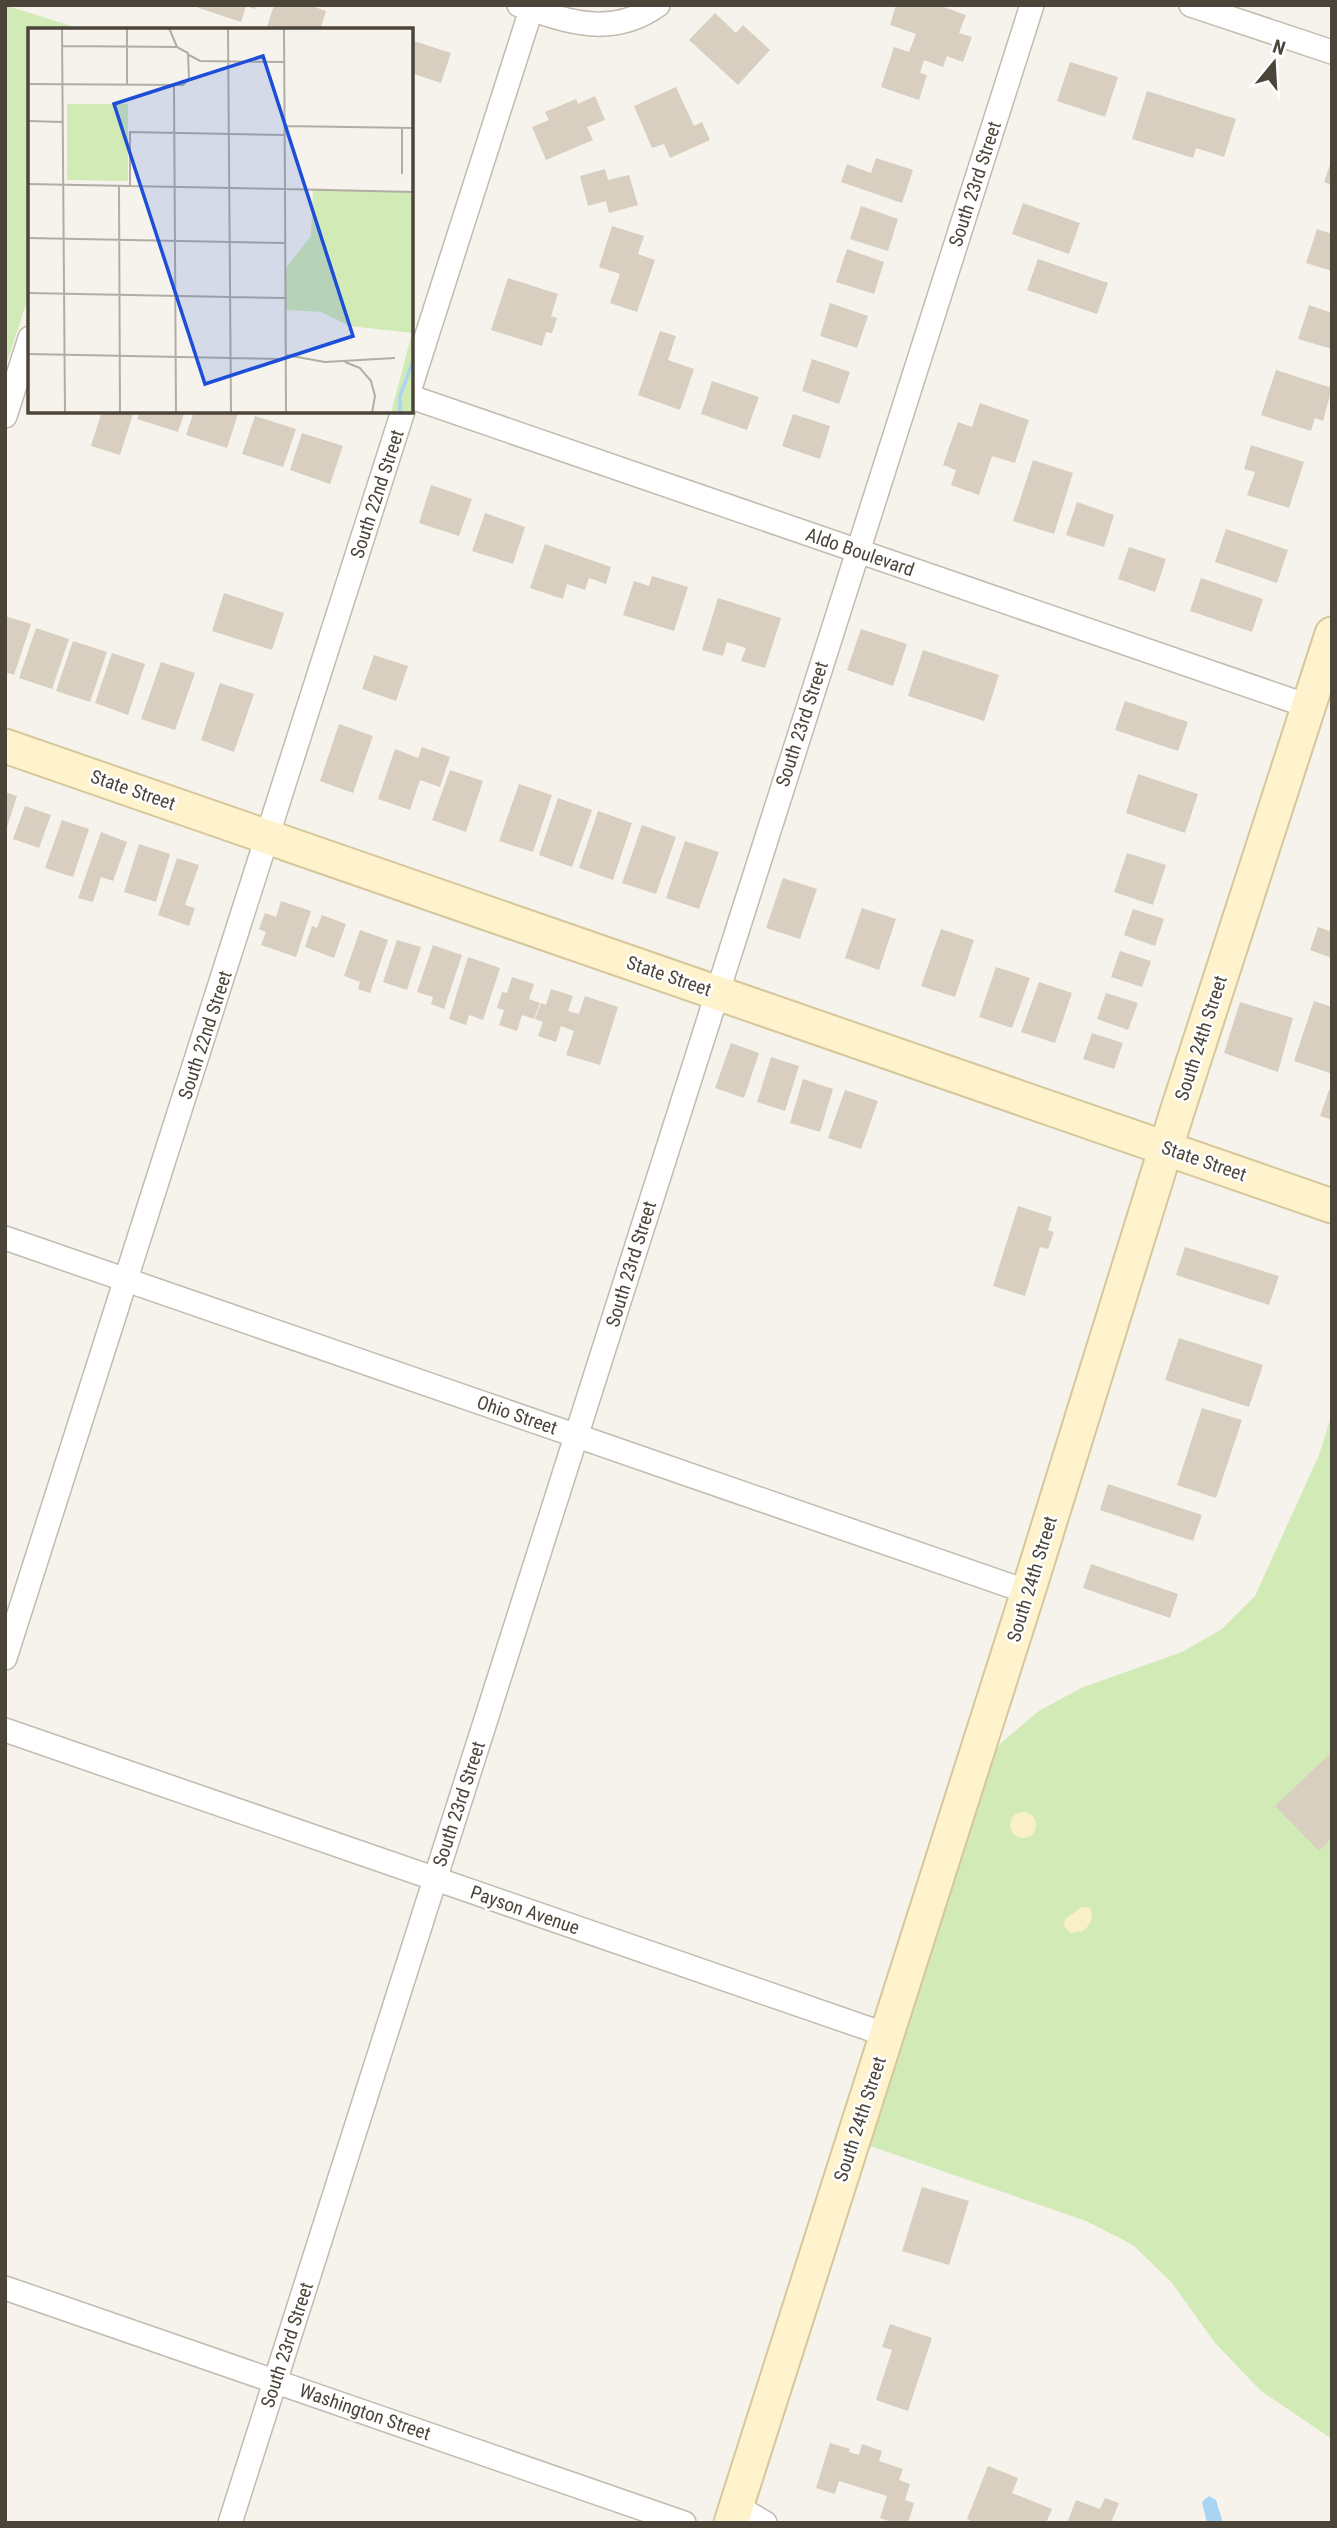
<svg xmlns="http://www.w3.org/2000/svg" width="1337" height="2528" viewBox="0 0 1337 2528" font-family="'Roboto Condensed',sans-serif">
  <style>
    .green { fill: #d2eab5 }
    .sand { fill: #f9efc9 }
    .water { fill: #a9d4f2 }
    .building { fill: #d8cfc1 }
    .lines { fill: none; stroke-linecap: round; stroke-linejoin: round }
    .street-casing { stroke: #c2bbae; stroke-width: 26 }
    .secondary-casing { stroke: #d6c79b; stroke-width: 37 }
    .street { stroke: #fff; stroke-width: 23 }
    .secondary { stroke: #fff3cd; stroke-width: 33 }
    .labels { text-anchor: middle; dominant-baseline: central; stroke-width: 5; stroke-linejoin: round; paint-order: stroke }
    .street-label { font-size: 19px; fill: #4b4439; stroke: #fff }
    .inset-river { fill: none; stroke: #a9d4f2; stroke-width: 3.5 }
    .inset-road { fill: none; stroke: #b2ada4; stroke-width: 2 }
    .view { fill: #1d4ed8; fill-opacity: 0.15; stroke: #1d4ed8; stroke-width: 3.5 }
    .inset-edge { fill: none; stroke: #4b4439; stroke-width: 3.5 }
  </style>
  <rect width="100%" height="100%" fill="#f6f3ec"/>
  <g class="green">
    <polygon points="5,5 84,30 30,30 30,292 5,368"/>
    <polygon points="1332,1414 1332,2439 1261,2391 1215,2343 1172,2283 1133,2245 1086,2221 853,2140 963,1795 1002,1742 1039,1711 1081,1688 1182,1652 1222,1629 1255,1596 1319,1455"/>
  </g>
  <g class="sand">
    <circle cx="1023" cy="1825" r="13"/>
    <path d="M1082,1907L1090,1908C1095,1917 1090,1925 1083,1931L1070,1933L1064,1926L1065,1919Z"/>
  </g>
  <polygon class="water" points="1209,2496 1216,2500 1223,2523 1207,2523 1202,2502"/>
  <g class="building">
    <polygon points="196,5 256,5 255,9 246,6 241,22 196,7"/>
    <polygon points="274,5 309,5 326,11 320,30 297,30 289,27 288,30 266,30"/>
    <polygon points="896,5 938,5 966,15 959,33 972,37 963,62 947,56 943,67 924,60 920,73 927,75 919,100 881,87 894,47 909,52 916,34 890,25"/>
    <polygon points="715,13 736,33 743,25 770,50 738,85 689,40"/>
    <polygon points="411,40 451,53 441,83 414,74 411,81"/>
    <polygon points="1070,62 1118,77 1105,117 1057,101"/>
    <polygon points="676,87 694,126 702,122 710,140 670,158 664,144 652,148 634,106"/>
    <polygon points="1147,91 1236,119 1224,157 1196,148 1193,158 1132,139"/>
    <polygon points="595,96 605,120 587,127 593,140 546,160 532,127 549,120 545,112 576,99 578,104"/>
    <polygon points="876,158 913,170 902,203 841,182 847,164 871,173"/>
    <polygon points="1332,159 1332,185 1324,182"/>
    <polygon points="605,169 608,180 629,175 638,205 609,213 606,201 588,206 580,176"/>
    <polygon points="1023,203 1080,223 1069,254 1012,234"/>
    <polygon points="861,206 898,219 888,251 850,239"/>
    <polygon points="612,226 644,236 638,254 655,260 637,312 610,303 620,274 599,267"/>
    <polygon points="1317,229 1332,234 1332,271 1306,263"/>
    <polygon points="847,249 884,262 874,294 836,282"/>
    <polygon points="1038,259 1108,283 1097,314 1027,290"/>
    <polygon points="508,278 558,294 551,316 557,318 552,333 546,332 542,346 491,330"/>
    <polygon points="830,303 868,316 857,348 820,336"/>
    <polygon points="1309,305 1332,313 1332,349 1298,339"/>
    <polygon points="660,331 676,336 668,360 694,369 680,410 638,395"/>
    <polygon points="812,359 850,372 839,404 802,391"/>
    <polygon points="1276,370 1332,388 1323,421 1315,418 1311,431 1261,415"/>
    <polygon points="712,381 759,397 747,430 701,414"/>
    <polygon points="980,403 1029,420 1015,463 992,456 979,495 951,485 956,470 943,465 958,422 972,427"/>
    <polygon points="102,411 134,411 120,455 91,446"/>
    <polygon points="140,411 185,411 178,432 137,419"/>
    <polygon points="194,411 239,411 227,448 186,435"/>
    <polygon points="793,414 830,426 820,459 782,446"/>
    <polygon points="255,416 296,429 283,467 242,454"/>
    <polygon points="302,433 343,446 330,484 290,470"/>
    <polygon points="1251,445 1304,462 1289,508 1247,495 1255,472 1244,469"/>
    <polygon points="1033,460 1073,473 1054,534 1013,521"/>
    <polygon points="431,485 472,499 459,536 419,523"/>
    <polygon points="1077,502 1114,515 1104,547 1066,535"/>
    <polygon points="485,513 525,527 513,564 472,551"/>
    <polygon points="1226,529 1288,550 1277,583 1215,562"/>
    <polygon points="545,544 611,567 606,584 589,578 585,590 567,584 563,599 530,588"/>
    <polygon points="1129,547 1166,559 1155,592 1118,579"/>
    <polygon points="652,576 688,587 674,631 623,615 634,581 649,586"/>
    <polygon points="1201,578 1263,599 1252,632 1190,611"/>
    <polygon points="224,593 284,613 272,650 212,631"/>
    <polygon points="718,598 781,618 765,668 741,661 746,648 727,642 723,656 702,650"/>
    <polygon points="5,616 31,624 14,675 5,672"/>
    <polygon points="36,628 69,639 52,689 19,678"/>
    <polygon points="861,629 907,644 893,686 847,670"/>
    <polygon points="73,641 107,652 90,702 56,691"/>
    <polygon points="923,650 999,675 984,721 908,696"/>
    <polygon points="112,653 145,664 128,715 95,703"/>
    <polygon points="374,655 408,666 396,701 362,689"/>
    <polygon points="161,662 195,673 175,730 141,719"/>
    <polygon points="220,683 254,694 234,752 201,740"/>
    <polygon points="1125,701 1188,722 1178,751 1115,730"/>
    <polygon points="339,724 373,736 353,793 320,781"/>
    <polygon points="422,747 450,757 440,787 420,780 410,810 378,799 395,749 418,758"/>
    <polygon points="450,770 483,781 466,832 432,820"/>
    <polygon points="1138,774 1198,794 1185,833 1126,813"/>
    <polygon points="519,784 552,795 533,852 499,841"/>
    <polygon points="5,792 17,796 6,830 5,830"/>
    <polygon points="558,798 592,810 572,867 539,855"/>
    <polygon points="25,806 51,815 39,848 13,839"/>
    <polygon points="598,811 632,823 613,880 579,868"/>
    <polygon points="62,820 89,829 73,877 45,868"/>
    <polygon points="642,825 676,837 656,894 622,883"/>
    <polygon points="101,832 127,842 113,881 101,877 93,902 78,898"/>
    <polygon points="685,841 719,852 699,909 666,898"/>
    <polygon points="139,844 170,854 156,902 124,892"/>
    <polygon points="1127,853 1166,865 1153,905 1114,892"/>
    <polygon points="177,858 199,865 185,905 195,908 189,926 158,915"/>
    <polygon points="783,878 817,889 800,939 766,928"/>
    <polygon points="281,901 311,911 296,957 261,945 266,932 259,929 265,913 276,917"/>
    <polygon points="862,908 896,919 879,970 845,958"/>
    <polygon points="1133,909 1164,919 1155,946 1124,935"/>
    <polygon points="322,915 346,924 334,958 305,947 312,926 317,928"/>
    <polygon points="1318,927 1332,932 1332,958 1310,950"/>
    <polygon points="941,929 974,940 955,997 921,986"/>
    <polygon points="360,930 388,940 370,993 358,989 360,982 344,976"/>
    <polygon points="397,940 421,947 407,990 383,982"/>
    <polygon points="433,945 462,955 444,1009 431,1004 433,997 417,992"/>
    <polygon points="1120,951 1151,961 1142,987 1111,977"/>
    <polygon points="468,957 500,968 483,1020 469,1015 466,1025 449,1019"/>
    <polygon points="996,967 1030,978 1012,1028 979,1017"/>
    <polygon points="512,977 534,984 529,999 540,1003 534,1019 522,1015 517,1031 499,1025 504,1010 497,1008 502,992 507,993"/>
    <polygon points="1039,982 1072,993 1055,1043 1021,1032"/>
    <polygon points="551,989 573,996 568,1011 579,1014 585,996 618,1007 600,1065 566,1055 574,1031 561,1026 556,1042 538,1036 543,1022 535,1019 541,1003 546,1005"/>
    <polygon points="1106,993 1138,1003 1128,1030 1097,1019"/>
    <polygon points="1314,1001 1332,1007 1330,1073 1294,1061"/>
    <polygon points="1240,1002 1293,1018 1278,1072 1224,1053"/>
    <polygon points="1092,1033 1123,1043 1114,1069 1083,1059"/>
    <polygon points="731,1043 759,1053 744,1098 715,1088"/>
    <polygon points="771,1057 799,1066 785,1111 757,1102"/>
    <polygon points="803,1079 833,1089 820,1132 790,1123"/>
    <polygon points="845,1090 878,1101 861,1149 828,1138"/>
    <polygon points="1329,1090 1332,1090 1332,1120 1320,1116"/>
    <polygon points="1018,1206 1052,1217 1048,1230 1054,1232 1048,1249 1040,1247 1025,1296 993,1286"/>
    <polygon points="1185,1247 1279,1276 1269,1305 1176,1275"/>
    <polygon points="1179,1338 1263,1365 1249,1407 1165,1380"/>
    <polygon points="1202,1408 1242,1420 1216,1498 1177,1485"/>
    <polygon points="1108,1484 1202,1515 1193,1541 1100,1510"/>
    <polygon points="1091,1564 1178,1594 1170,1618 1083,1588"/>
    <polygon points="1332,1752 1332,1838 1319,1851 1275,1806"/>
    <polygon points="922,2187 969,2201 949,2265 902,2251"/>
    <polygon points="890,2324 932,2338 908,2411 876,2400 892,2350 882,2347"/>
    <polygon points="830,2443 850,2449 849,2452 859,2455 862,2444 882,2451 879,2461 903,2469 899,2480 910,2484 905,2500 914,2503 908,2523 894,2523 880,2518 887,2496 839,2481 835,2494 816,2488"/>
    <polygon points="988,2466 1018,2478 1012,2493 1052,2509 1046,2523 975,2523 967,2519"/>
    <polygon points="1105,2498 1119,2503 1112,2520 1117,2523 1067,2523 1076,2500 1100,2509"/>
  </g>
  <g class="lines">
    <defs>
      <g id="street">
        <path d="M519,5C568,22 612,38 658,5"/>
        <polyline points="1191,5 1332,52"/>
        <polyline points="411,385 531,10"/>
        <polyline points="411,397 1308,706"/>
        <polyline points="5,416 30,338"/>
        <polyline points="5,1238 1028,1592"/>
        <polyline points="5,1658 403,411"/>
        <polyline points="5,1730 887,2035"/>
        <polyline points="5,2288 684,2523"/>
        <polyline points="736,2506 765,2523"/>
        <polyline points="230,2523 1032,5"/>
      </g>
      <g id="secondary">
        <polyline points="5,746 1332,1206"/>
        <polyline points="731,2523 1028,1592 1177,1112 1332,634"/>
      </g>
    </defs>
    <use href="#street" class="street-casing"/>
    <use href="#secondary" class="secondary-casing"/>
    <use href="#street" class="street"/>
    <use href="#secondary" class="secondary"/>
  </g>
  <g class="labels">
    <g class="street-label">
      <text transform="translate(975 184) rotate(-72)">South 23rd Street</text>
      <text transform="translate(377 494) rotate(-72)">South 22nd Street</text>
      <text transform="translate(860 552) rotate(19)">Aldo Boulevard</text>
      <text transform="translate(802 724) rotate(-72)">South 23rd Street</text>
      <text transform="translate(133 790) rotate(19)">State Street</text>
      <text transform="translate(669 976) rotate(19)">State Street</text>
      <text transform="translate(205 1035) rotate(-72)">South 22nd Street</text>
      <text transform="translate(1201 1038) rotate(-72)">South 24th Street</text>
      <text transform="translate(1204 1161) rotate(19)">State Street</text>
      <text transform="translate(631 1264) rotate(-73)">South 23rd Street</text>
      <text transform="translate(517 1415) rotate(19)">Ohio Street</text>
      <text transform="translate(1032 1579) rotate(-73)">South 24th Street</text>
      <text transform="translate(459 1804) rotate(-72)">South 23rd Street</text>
      <text transform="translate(525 1910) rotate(19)">Payson Avenue</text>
      <text transform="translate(860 2119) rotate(-72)">South 24th Street</text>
      <text transform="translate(287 2345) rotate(-72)">South 23rd Street</text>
      <text transform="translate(365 2412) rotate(19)">Washington Street</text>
    </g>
  </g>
  <g transform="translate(28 28)">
    <rect width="385" height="385" fill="#f6f3ec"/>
    <path d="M39,76H100V153L39,152ZM285,162L385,164V385H363L384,305L321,298L293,284L258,282V240L283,208Z" fill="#d2eab5"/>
    <path class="inset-river" d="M372,385V368L385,333"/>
    <path class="inset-road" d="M34,0L37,385M99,0V57M200,0L203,385M256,0L257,161L385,164M35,18L149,19M161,27L172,33L256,34M0,56L155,57L161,51L160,25L149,19L141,0M146,58L148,385M0,93L35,94M257,98L385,100M374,99V146M0,156L257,161L258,385M91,158L92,385M102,158V104L257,107M0,210L258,215M0,265L258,270M0,326L258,331M258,327L297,334L367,330M317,334L332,340L343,353L347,368L344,385"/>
    <path class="view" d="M235,28L325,308L177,356L86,76Z"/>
    <rect width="385" height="385" class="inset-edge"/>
  </g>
  <rect width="1337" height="2528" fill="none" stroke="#4b4439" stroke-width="14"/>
  <g transform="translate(1274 63) rotate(18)" stroke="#ffffff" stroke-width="5" paint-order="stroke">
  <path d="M0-5L12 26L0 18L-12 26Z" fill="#4b4439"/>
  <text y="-10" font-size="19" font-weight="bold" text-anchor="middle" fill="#4b4439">N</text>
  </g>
</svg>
